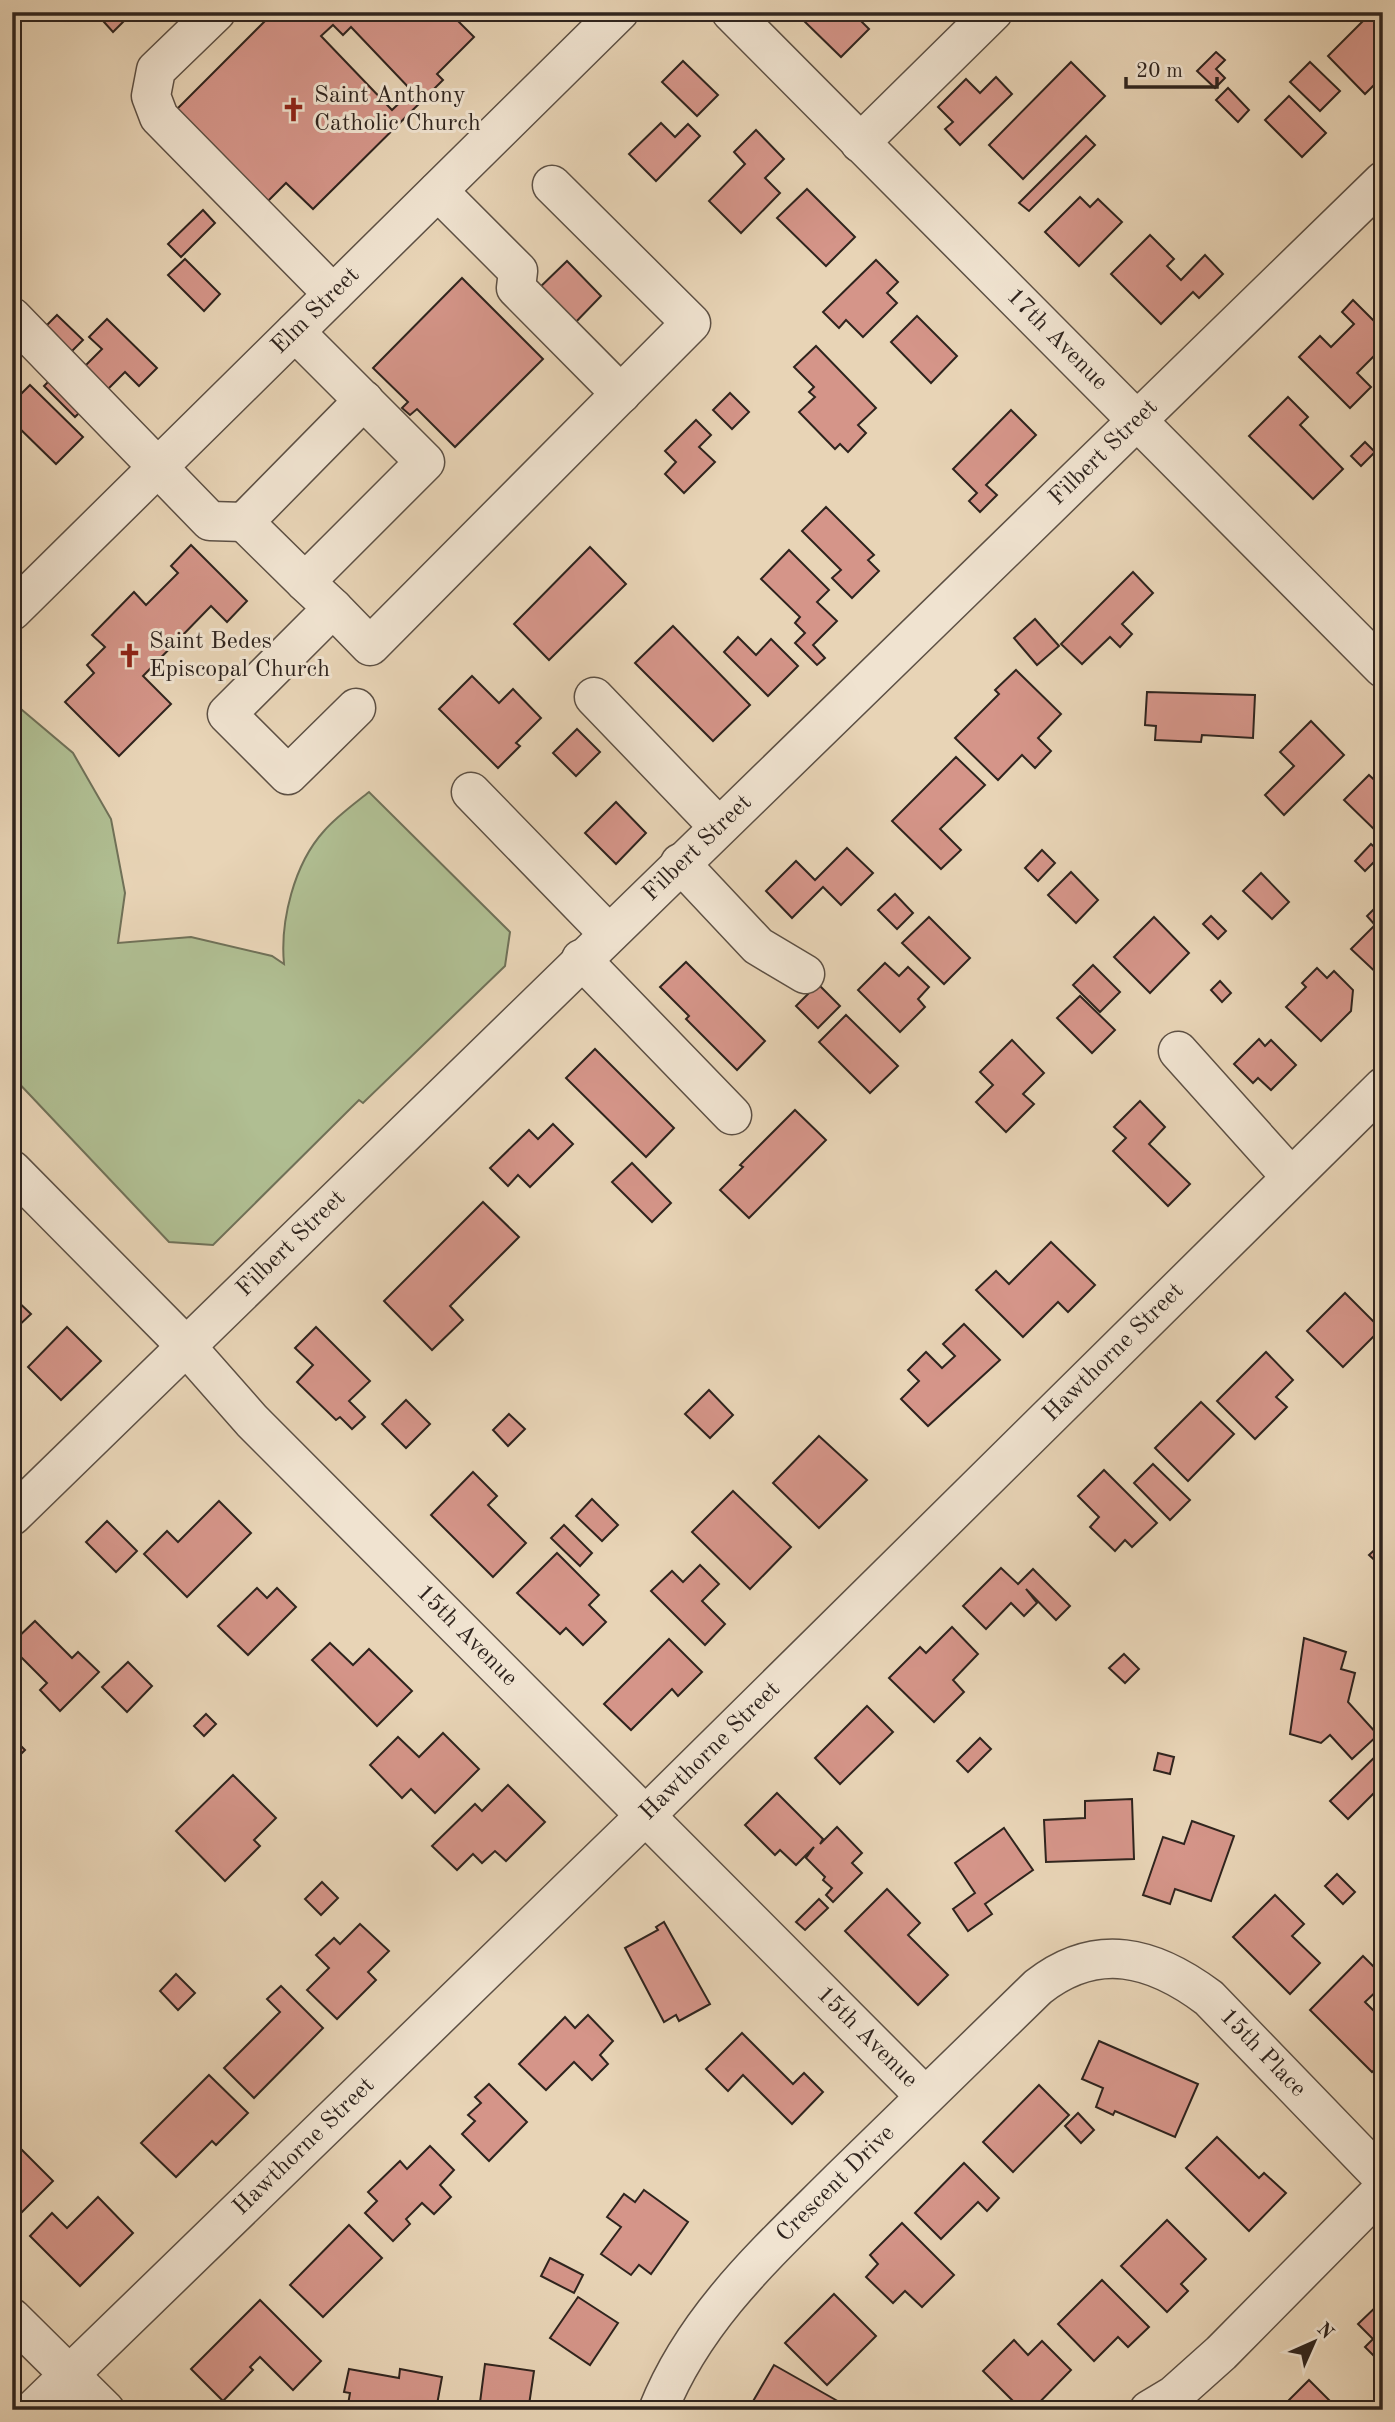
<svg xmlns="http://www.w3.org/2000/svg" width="1395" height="2422" viewBox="0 0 1395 2422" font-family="'Old Standard TT',serif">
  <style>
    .green { fill: #b0be92; stroke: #707158; stroke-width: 2 }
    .building { fill: #d59589; stroke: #2f241e; stroke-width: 2; fill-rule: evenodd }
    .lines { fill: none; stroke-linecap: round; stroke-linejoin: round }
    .minor-casing { stroke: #5d5044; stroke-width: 41 }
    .minor { stroke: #f0e3d0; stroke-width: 38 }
    .labels { text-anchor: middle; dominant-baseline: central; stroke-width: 6; stroke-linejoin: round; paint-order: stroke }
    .poi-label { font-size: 24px; fill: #2f241e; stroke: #f0e3d0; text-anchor: start }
    .street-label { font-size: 24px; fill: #2f241e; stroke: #f0e3d0 }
  </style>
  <rect width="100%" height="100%" fill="#e8d4b6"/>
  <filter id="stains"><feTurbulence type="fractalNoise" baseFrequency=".00286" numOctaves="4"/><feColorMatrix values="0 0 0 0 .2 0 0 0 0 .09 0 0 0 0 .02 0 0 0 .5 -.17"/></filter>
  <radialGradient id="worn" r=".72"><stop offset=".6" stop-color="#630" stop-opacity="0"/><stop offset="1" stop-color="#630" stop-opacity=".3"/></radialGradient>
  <path class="green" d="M15,704L73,753L111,819L125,893L118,943L191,937L272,956L284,964C280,921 294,864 324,831C336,817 354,804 369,792L510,932L505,966L363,1103L359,1100L213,1245L169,1242L12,1076V707Z"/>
  <g class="building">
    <polygon points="95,12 131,12 132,13 113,32"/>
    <path d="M274,12H297L301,16L304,12H449L474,37L437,74L443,80L313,209L286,183L266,203L175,111ZM333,25L343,35L351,27L412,91L392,110L321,36Z"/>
    <polygon points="809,12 852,12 869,29 841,57 802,19"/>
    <polygon points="1371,13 1383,25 1383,76 1365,94 1328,56"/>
    <polygon points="1216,52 1225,60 1216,69 1225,78 1215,88 1197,71"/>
    <polygon points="683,61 718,95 697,116 662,82"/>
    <polygon points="1071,62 1105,96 1023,179 989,145"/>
    <polygon points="1310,62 1340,91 1320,111 1290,82"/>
    <polygon points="996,77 1012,94 960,145 945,129 953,122 938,107 966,79 980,93"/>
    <polygon points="1228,88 1249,110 1238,122 1216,100"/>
    <polygon points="1289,96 1326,133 1302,157 1265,120"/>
    <polygon points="661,123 675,137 688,124 700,136 656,181 629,154"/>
    <polygon points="756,130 784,159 765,178 780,193 741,233 709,201 745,164 734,152"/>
    <polygon points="1086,136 1095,145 1029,211 1019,203"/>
    <polygon points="807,189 855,237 826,266 777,218"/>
    <polygon points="1080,197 1090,207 1098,199 1122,222 1079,266 1045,232"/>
    <polygon points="203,210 215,223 181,257 168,244"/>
    <polygon points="1150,235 1174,259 1167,266 1181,280 1205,255 1223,274 1199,298 1193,292 1161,324 1111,274"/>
    <polygon points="185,259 220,294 204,311 168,275"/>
    <polygon points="876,260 898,282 887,293 897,303 863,337 846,320 839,328 823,312"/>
    <polygon points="567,261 601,296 571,327 535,292"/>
    <polygon points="462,278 543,359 455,447 417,409 410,415 402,408 408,402 373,368"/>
    <polygon points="1353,300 1383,330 1383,353 1380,350 1357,373 1371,387 1350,408 1299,357 1320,336 1331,347 1354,324 1342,312"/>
    <polygon points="57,315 83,340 64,359 38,334"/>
    <polygon points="917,316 957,356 931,383 891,342"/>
    <polygon points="107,319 157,368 139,386 125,372 107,390 84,367 102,349 89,337"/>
    <polygon points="816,346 876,408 858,425 866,433 848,452 840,444 835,449 799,412 815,397 809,392 814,387 794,367"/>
    <polygon points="53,377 84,408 75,417 44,386"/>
    <polygon points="30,385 83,437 56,464 12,421 12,403"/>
    <polygon points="730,393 749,412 732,429 713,410"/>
    <polygon points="1288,397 1308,417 1300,425 1343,469 1313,499 1249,436"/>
    <polygon points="1011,410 1036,435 986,485 997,495 980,512 969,501 977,493 953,469"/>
    <polygon points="696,420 711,435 699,447 715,462 684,493 665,474 676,462 665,451"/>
    <polygon points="1365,442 1375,452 1361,466 1351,456"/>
    <polygon points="826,507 874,555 868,560 879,571 852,598 832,578 841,570 802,531"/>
    <polygon points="191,545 247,601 227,622 211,606 143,676 171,704 119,756 65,702 94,673 87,665 105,647 92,635 134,592 146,605 178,573 171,566"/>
    <polygon points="590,547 626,584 549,660 514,624"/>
    <polygon points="789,550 829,590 817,602 837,621 813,645 825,658 817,665 795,643 805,633 795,623 800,617 761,579"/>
    <polygon points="1133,572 1153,593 1122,624 1132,634 1120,647 1110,637 1082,664 1061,644"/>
    <polygon points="1035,619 1059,646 1037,665 1014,638"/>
    <polygon points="673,626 750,705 713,741 635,663"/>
    <polygon points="738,637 756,655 771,639 798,666 768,696 724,652"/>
    <polygon points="1016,670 1061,714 1038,738 1051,751 1035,768 1022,755 998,780 955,738 999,694 995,690"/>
    <polygon points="472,676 499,703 513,689 541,718 516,743 520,746 498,768 439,709"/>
    <polygon points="1147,692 1255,695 1253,738 1202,735 1201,742 1155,740 1156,726 1145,725"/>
    <polygon points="1311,721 1344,755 1284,815 1265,795 1294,766 1280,752"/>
    <polygon points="577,729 600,752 576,776 553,753"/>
    <polygon points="956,757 985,785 940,829 961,850 941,869 892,821"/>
    <polygon points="1369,775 1383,788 1381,836 1344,800"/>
    <polygon points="616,802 646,833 616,864 585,833"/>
    <polygon points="1371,844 1382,854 1365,871 1355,861"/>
    <polygon points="847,848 873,873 841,905 823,887 792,918 766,891 796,861 815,880"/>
    <polygon points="1042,850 1055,863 1038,881 1025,868"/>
    <polygon points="1071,872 1098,900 1076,923 1048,895"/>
    <polygon points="1261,873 1289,902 1272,919 1243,891"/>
    <polygon points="895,894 913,913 897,929 878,910"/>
    <polygon points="1383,900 1383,979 1351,949 1375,925 1367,916"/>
    <polygon points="1211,916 1226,931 1218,939 1203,924"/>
    <polygon points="929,917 970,958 944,984 902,943"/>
    <polygon points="1154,917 1189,953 1150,993 1114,957"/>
    <polygon points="686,962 765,1041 737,1070 686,1019 689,1016 660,987"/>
    <polygon points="885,963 899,976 908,967 929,987 918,999 925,1007 900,1032 858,990"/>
    <polygon points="1093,965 1120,992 1100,1012 1073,985"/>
    <polygon points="1317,968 1327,978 1334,971 1353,990 1351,1011 1321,1041 1286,1007 1306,987 1302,983"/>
    <polygon points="1220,981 1231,993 1222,1002 1211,990"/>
    <polygon points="818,984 840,1006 818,1028 796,1006"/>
    <polygon points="1080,996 1115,1030 1092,1053 1057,1018"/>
    <polygon points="846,1015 898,1066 870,1093 819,1042"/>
    <polygon points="1259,1039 1265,1046 1271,1040 1296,1065 1271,1090 1258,1078 1253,1083 1234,1064"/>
    <polygon points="1012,1040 1044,1073 1023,1094 1034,1104 1006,1132 976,1102 993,1085 980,1072"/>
    <polygon points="595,1049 674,1128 646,1157 566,1078"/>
    <polygon points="1140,1101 1165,1127 1149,1144 1190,1184 1168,1206 1113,1151 1126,1138 1114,1127"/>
    <polygon points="795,1110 826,1140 749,1218 720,1190 743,1167 740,1165"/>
    <polygon points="553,1124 573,1144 530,1187 518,1175 508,1186 490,1168 529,1130 538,1139"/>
    <polygon points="632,1163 671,1203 652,1222 612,1182"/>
    <polygon points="483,1202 519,1237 450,1306 463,1320 432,1350 384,1301"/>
    <polygon points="1051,1242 1095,1285 1068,1312 1058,1302 1023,1337 976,1290 996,1271 1009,1284"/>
    <polygon points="1345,1293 1381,1329 1343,1367 1307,1331"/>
    <polygon points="12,1296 31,1314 12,1332"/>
    <polygon points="964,1324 1000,1360 928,1426 901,1399 919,1381 908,1370 926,1352 942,1368 955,1356 943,1344"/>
    <polygon points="67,1327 101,1361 61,1400 28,1367"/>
    <polygon points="316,1327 370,1381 349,1401 365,1417 352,1429 340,1417 336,1420 297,1382 313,1365 295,1348"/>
    <polygon points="1266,1352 1293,1380 1276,1397 1287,1407 1255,1439 1217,1401"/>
    <polygon points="709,1390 733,1415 710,1438 685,1414"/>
    <polygon points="406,1400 430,1424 406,1448 382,1424"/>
    <polygon points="1201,1402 1234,1434 1188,1481 1155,1448"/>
    <polygon points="509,1414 525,1429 508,1446 493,1430"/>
    <polygon points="819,1436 867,1480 819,1528 773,1483"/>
    <polygon points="1153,1464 1190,1500 1170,1520 1134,1483"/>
    <polygon points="1104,1470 1157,1523 1132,1547 1125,1540 1115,1551 1090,1527 1099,1517 1078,1496"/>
    <polygon points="473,1472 497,1496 488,1505 526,1543 493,1577 431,1515"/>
    <polygon points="733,1491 791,1547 750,1589 692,1532"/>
    <polygon points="592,1499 618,1525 602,1541 576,1516"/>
    <polygon points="219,1501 251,1533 187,1597 144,1554 167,1531 178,1542"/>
    <polygon points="107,1521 137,1551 116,1572 86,1542"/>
    <polygon points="564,1525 592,1553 580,1566 551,1538"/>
    <polygon points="1383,1542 1383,1568 1369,1555"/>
    <polygon points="557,1553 599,1595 589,1605 606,1622 583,1645 566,1628 560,1634 517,1593"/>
    <polygon points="700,1565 719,1584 702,1601 725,1624 705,1645 651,1591 672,1571 683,1582"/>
    <polygon points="1001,1568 1018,1584 1033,1569 1070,1606 1056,1620 1026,1589 1037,1603 1024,1616 1011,1603 986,1629 963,1606"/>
    <polygon points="257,1588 267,1598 277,1588 296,1607 248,1655 218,1626"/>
    <polygon points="35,1621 72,1658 78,1652 99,1672 60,1711 40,1690 47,1683 12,1648 12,1643"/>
    <polygon points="952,1627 978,1654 953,1680 964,1692 934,1722 889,1678 920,1647 926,1653"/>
    <polygon points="1304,1638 1346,1652 1341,1669 1355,1673 1348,1702 1378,1735 1352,1759 1330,1735 1321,1743 1290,1734"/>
    <polygon points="669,1639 702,1672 678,1696 672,1689 631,1730 604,1704"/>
    <polygon points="330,1643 353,1665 369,1649 412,1691 377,1726 312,1660"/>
    <polygon points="1124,1654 1139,1669 1125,1683 1109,1668"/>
    <polygon points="128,1662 152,1686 127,1712 102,1687"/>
    <polygon points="867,1706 893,1732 840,1784 815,1758"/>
    <polygon points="206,1714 216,1724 204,1736 194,1726"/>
    <polygon points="443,1733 479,1769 435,1813 411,1789 402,1798 370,1765 398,1737 419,1757"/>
    <polygon points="12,1737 25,1750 12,1763"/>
    <polygon points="980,1738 991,1749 968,1772 957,1761"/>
    <polygon points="1383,1749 1383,1784 1348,1819 1330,1801"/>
    <polygon points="1158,1753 1174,1757 1170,1774 1154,1770"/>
    <polygon points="233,1775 276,1818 254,1840 260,1846 225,1881 176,1831"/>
    <polygon points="508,1785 545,1822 506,1861 495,1851 482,1863 473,1854 457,1870 432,1846 475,1804 482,1811"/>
    <polygon points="777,1793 823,1839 820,1844 837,1827 862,1853 852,1863 862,1873 833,1902 826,1895 832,1888 823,1880 825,1877 806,1858 814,1847 796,1865 780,1850 775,1855 745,1825"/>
    <polygon points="1132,1799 1134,1859 1046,1862 1044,1820 1085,1818 1085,1801"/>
    <polygon points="1192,1821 1234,1836 1211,1901 1175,1889 1170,1904 1143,1895 1163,1837 1184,1844"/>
    <polygon points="1004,1828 1033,1870 985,1904 992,1914 968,1931 953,1909 975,1893 955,1863"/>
    <polygon points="1337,1874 1355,1892 1343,1904 1325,1886"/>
    <polygon points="322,1882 338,1898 321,1915 305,1899"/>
    <polygon points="887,1889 920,1923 908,1935 948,1975 918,2005 845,1931"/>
    <polygon points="1275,1895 1304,1924 1292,1936 1320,1963 1290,1994 1233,1937"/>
    <polygon points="819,1899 828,1908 805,1930 796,1922"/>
    <polygon points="664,1922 710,2004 679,2021 676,2015 664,2022 625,1948 658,1930 656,1927"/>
    <polygon points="360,1924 389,1951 368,1972 376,1980 337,2019 307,1990 329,1968 316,1955 334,1938 340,1944"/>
    <polygon points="1363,1956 1383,1976 1383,1985 1365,2002 1383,2020 1383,2062 1372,2072 1310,2010"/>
    <polygon points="176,1974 195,1993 178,2010 160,1991"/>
    <polygon points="281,1986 323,2028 254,2098 224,2068 280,2012 267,1999"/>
    <polygon points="588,2015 613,2041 600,2055 608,2064 592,2080 574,2062 546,2090 519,2064 565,2017 575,2028"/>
    <polygon points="742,2033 793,2084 804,2073 823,2092 792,2124 743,2075 728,2091 706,2069"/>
    <polygon points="1099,2041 1198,2084 1175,2137 1115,2111 1113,2115 1096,2107 1103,2088 1082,2079"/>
    <polygon points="209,2075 248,2113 216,2145 212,2141 176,2177 141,2143"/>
    <polygon points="489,2084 527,2122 489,2161 462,2134 475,2121 468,2115 481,2103 475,2097"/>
    <polygon points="1039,2085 1069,2115 1013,2172 983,2142"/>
    <polygon points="1078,2113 1094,2130 1081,2143 1065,2126"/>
    <polygon points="1217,2137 1259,2178 1264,2173 1286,2193 1249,2231 1186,2168"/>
    <polygon points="12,2140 53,2181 14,2220 12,2218"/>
    <polygon points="430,2146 454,2170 440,2185 451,2197 434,2214 422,2203 406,2219 410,2224 393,2241 365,2213 377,2201 368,2192 400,2161 407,2169"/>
    <polygon points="964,2163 999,2198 987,2211 978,2202 941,2239 915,2213"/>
    <polygon points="644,2190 688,2222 651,2274 639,2265 631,2275 601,2254 621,2227 607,2217 624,2194 635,2202"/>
    <polygon points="98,2197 133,2233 80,2286 30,2236 52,2213 67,2228"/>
    <polygon points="1167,2220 1206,2259 1181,2284 1188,2291 1167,2312 1121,2266"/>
    <polygon points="902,2223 954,2275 922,2307 905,2291 893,2303 866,2277 878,2264 870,2255"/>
    <polygon points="349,2225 382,2258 323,2317 290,2285"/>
    <polygon points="550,2258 583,2275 574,2293 541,2276"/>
    <polygon points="1102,2280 1149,2327 1128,2347 1118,2337 1094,2361 1058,2324"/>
    <polygon points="834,2294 876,2336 827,2385 785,2343"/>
    <polygon points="578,2297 618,2323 590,2365 550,2338"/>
    <polygon points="260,2300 321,2361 293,2390 260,2357 250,2367 253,2370 223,2401 191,2369"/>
    <polygon points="1383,2300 1383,2365 1365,2347 1373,2339 1358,2324"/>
    <polygon points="1014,2340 1028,2355 1042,2341 1071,2370 1032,2410 1022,2410 983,2371"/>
    <polygon points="485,2364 534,2371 529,2405 565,2410 479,2410"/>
    <polygon points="774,2365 850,2408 748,2410"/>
    <polygon points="349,2369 399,2378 400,2369 442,2377 436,2410 347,2410 350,2393 344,2392"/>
    <polygon points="1309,2380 1339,2410 1293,2410 1286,2403"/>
  </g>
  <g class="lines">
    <defs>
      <g id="minor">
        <polyline points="216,12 156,70 151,96 159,117 333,294"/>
        <path id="s1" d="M731,12L1383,668"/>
        <polyline points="860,143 993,12"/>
        <polyline points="438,191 518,271 516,288 621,394"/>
        <polyline points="12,317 210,521 244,522"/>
        <polyline points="295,332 425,462 305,582 333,608 227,714 288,775 356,708"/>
        <polyline points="305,582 244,522 364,400"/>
        <polyline points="333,608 370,646 691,323 552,185"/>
        <path id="s2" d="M12,611L619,12"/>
        <polyline points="594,697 718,826"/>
        <polyline points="471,792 608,933"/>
        <polyline points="680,863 758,946 805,974"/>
        <polyline points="581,959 732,1115"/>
        <polyline points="1178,1051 1291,1177"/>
        <path id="s3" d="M12,1170L185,1345L252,1421L925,2096"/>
        <path id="s4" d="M12,1516L1383,181"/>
        <polyline points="12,2318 105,2410"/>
        <path id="s5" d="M33,2410L644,1817L1383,1087"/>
        <path id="s6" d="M658,2410C696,2315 770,2250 841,2179C906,2115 972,2051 1038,1987C1097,1941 1153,1956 1209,1998L1383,2178"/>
        <polyline points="1149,2410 1174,2395 1221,2353 1383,2189"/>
      </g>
    </defs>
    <use href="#minor" class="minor-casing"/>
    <use href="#minor" class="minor"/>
  </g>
  <defs>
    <symbol id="church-bare" viewBox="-9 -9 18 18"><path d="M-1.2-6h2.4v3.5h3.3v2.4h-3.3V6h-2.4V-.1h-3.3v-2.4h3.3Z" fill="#8f2418" stroke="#f0e3d0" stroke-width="2.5" paint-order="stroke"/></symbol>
  </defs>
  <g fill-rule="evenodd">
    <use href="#church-bare" x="276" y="92" width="35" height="35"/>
    <use href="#church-bare" x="112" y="638" width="35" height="35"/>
  </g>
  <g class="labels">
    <g class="poi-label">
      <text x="314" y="96">Saint Anthony<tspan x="314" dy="28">Catholic Church</tspan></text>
      <text x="149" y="642">Saint Bedes<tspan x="149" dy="28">Episcopal Church</tspan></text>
    </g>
    <g class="street-label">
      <text stroke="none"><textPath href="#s2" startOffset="427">Elm Street</textPath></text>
      <text stroke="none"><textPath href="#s1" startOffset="462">17th Avenue</textPath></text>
      <text stroke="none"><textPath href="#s4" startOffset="1524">Filbert Street</textPath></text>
      <text stroke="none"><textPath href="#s4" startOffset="957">Filbert Street</textPath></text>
      <text stroke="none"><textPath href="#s4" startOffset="390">Filbert Street</textPath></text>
      <text stroke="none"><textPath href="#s5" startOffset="1512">Hawthorne Street</textPath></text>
      <text stroke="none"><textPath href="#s3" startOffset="651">15th Avenue</textPath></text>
      <text stroke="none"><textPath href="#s5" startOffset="945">Hawthorne Street</textPath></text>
      <text stroke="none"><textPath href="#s3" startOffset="1218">15th Avenue</textPath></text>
      <text stroke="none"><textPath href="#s6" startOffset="836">15th Place</textPath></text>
      <text stroke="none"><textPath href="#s5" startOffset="378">Hawthorne Street</textPath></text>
      <text stroke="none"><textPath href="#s6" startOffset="290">Crescent Drive</textPath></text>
    </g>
  </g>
  <rect width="1395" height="2422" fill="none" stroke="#e8d4b6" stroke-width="42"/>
  <rect x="14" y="14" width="1367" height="2394" fill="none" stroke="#2f241e" stroke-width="3.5"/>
  <rect x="21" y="21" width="1353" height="2380" fill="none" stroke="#2f241e" stroke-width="2"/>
  <g transform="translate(1314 2342) rotate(45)" stroke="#f0e3d0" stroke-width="5" paint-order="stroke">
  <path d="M0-5L12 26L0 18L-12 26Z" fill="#2f241e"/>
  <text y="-10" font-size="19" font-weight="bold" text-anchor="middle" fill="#2f241e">N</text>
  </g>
  <path d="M1126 77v10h91v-10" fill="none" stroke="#2f241e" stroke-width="3.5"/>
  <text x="1136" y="77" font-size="21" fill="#2f241e" stroke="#f0e3d0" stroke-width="5" paint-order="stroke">20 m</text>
  <rect width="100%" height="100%" filter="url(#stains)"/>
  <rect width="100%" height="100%" fill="url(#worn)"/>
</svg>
